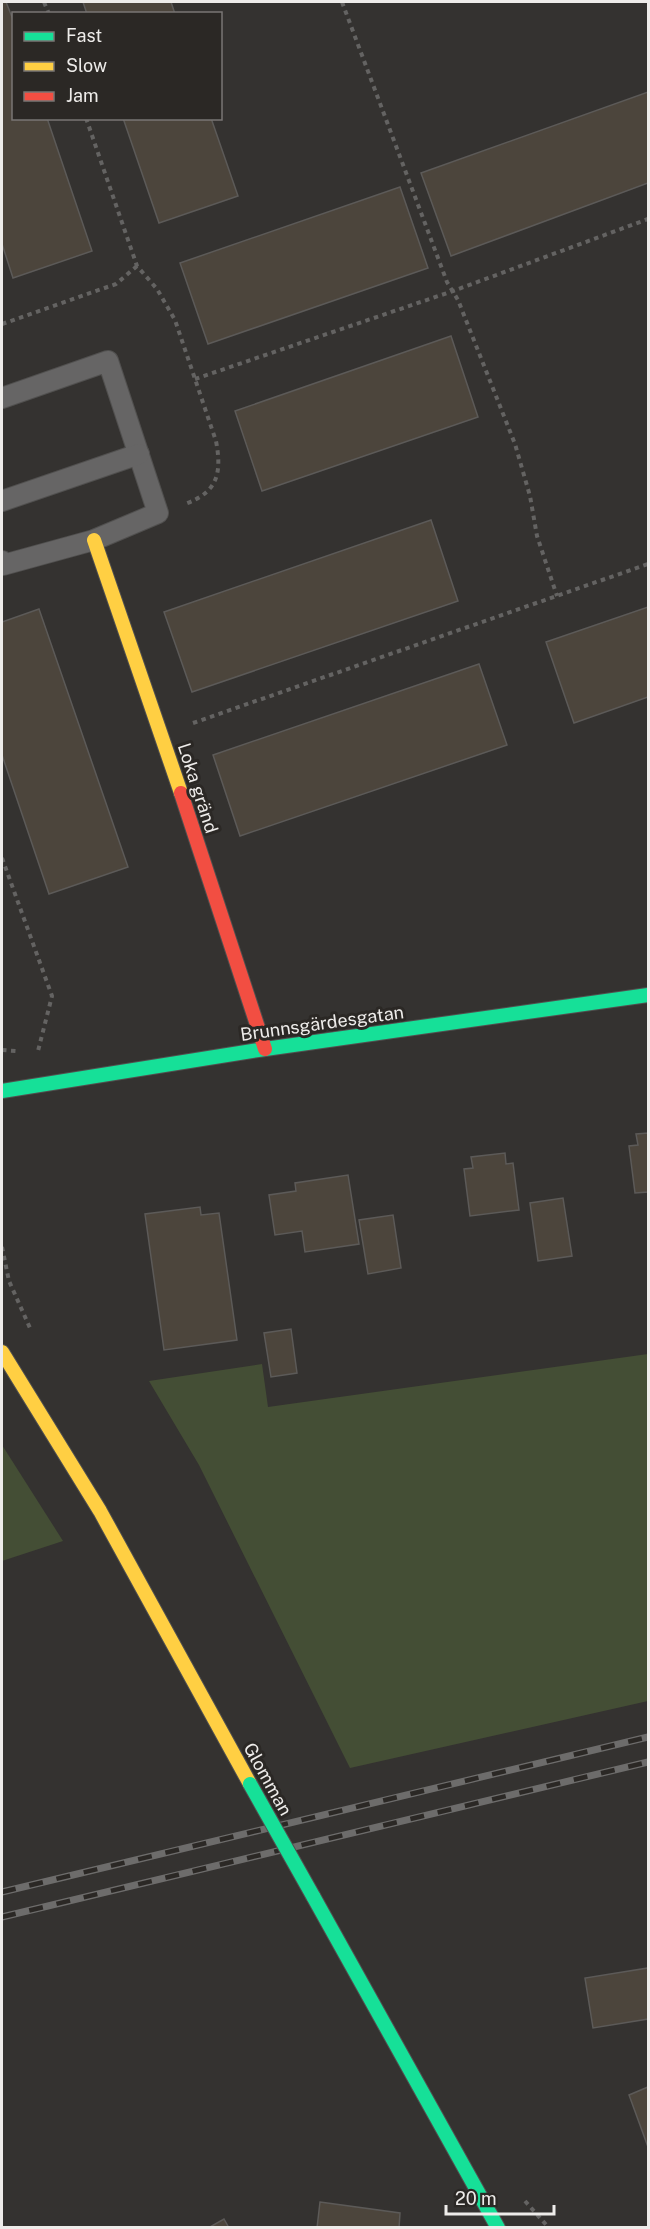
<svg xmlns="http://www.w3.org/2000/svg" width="650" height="2229" viewBox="0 0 650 2229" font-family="'Public Sans',sans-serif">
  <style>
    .green { fill: #444e35 }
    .building { fill: #4c453c; stroke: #5c5a58; stroke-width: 1.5 }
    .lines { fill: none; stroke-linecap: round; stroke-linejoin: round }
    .lane-casing { stroke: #51504f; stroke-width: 22 }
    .fast-casing { stroke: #51504f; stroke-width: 16 }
    .slow-casing { stroke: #51504f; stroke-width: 16 }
    .jam-casing { stroke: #51504f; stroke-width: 16 }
    .path { stroke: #646362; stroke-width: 4; stroke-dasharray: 4.5 4.5; stroke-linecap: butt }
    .lane { stroke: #666565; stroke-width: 20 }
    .fast { stroke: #16e098; stroke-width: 14 }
    .slow { stroke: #ffcf43; stroke-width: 14 }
    .jam { stroke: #f24e42; stroke-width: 14 }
    .rail-casing { stroke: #6d6c6b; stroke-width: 7 }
    .rail { stroke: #2b2825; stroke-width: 4.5; stroke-dasharray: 14; stroke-linecap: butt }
    .fast-bridge-casing { stroke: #51504f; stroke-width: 16; stroke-linecap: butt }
    .fast-bridge { stroke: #16e098; stroke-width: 14 }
    .labels { text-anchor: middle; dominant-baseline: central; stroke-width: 6; stroke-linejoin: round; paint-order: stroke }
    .street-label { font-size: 18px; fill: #eeecea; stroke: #2b2825 }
  </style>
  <rect width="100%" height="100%" fill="#343230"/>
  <g class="green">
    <polygon points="648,1354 648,1701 350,1768 199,1465 149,1381 262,1364 268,1407"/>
    <polygon points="2,1445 63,1541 2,1561"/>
  </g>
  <g class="building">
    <polygon points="2,2 6,2 14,22 14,118 47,118 92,251 13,278 2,244"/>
    <polygon points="83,2 171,2 175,14 87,14"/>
    <polygon points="648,92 648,183 451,256 421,173"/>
    <polygon points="123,118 211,118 238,196 159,223"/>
    <polygon points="400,187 428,268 208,344 180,263"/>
    <polygon points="451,336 478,417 262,491 235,411"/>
    <polygon points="431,520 458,601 192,692 164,612"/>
    <polygon points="648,607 648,697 574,723 546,642"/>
    <polygon points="39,609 128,867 49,894 2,755 2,622"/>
    <polygon points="479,664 507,745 240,836 213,755"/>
    <polygon points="648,1133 648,1192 635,1193 629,1146 638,1145 636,1134"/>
    <polygon points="505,1153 506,1164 513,1163 519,1210 470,1216 464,1169 473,1168 471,1157"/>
    <polygon points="348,1175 359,1244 305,1252 302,1231 275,1235 269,1195 296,1191 295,1183"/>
    <polygon points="563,1198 572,1256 538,1261 530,1203"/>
    <polygon points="200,1207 201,1215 219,1213 237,1340 164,1350 145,1214"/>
    <polygon points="393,1215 401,1268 368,1274 359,1220"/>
    <polygon points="291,1329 297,1373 271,1377 264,1333"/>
    <polygon points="648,1968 648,2019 593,2028 585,1978"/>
    <polygon points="648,2087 648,2147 629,2095"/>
    <polygon points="320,2202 400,2213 399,2228 317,2228"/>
    <polygon points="224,2219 229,2228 208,2228"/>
  </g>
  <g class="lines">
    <defs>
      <g id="lane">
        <polyline points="2,398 108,361 158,513 94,540 3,565 2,561"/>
        <polyline points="2,501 139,454"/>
      </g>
      <g id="fast">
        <polyline points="2,1091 265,1049 648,995"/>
        <polyline points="313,1896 498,2228"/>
      </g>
      <g id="slow">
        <polyline points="94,540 181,793"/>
        <polyline points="2,1352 100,1511 250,1784"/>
      </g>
      <polyline id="jam" points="181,793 265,1049"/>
    </defs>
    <use href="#lane" class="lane-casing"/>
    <use href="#fast" class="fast-casing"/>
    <use href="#slow" class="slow-casing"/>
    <use href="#jam" class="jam-casing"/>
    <g class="path">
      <polyline points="44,2 49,14"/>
      <polyline points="342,2 447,282 458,300 515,444 530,496 537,536 557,596"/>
      <path d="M86,118L137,266L157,289L175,320L216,441C222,473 218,492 185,504"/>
      <polyline points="2,324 116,284 137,266"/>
      <polyline points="195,379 453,291 648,219"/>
      <polyline points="193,723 648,564"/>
      <polyline points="2,858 52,996 38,1051"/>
      <polyline points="2,1050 16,1051"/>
      <polyline points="2,1247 9,1281 30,1328"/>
      <polyline points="525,2201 549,2228"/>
    </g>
    <use href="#lane" class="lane"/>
    <use href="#fast" class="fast"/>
    <use href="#slow" class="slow"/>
    <use href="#jam" class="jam"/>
    <defs>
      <g id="rail">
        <polyline points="2,1892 648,1737"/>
        <polyline points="2,1917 648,1762"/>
      </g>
    </defs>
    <use href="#rail" class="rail-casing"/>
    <use href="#rail" class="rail"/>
    <defs>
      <polyline id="fast-bridge" points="250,1784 313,1896"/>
    </defs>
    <use href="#fast-bridge" class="fast-bridge-casing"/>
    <use href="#fast-bridge" class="fast-bridge"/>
  </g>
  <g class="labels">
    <g class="street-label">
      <text transform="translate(198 788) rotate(72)">Loka gränd</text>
      <text transform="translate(322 1023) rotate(-8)">Brunnsgärdesgatan</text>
      <text transform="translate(268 1779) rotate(61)">Glomman</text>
    </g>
  </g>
  <rect width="650" height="2229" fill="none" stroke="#eeecea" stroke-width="6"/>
  <rect x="12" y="12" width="210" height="108" fill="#2b2825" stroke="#797674" stroke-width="1.5"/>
  <rect x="24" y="32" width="30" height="9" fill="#16e098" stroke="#797674" stroke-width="1.5"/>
  <text x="66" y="42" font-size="18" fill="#eeecea">Fast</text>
  <rect x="24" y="62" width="30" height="9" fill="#ffcf43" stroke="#797674" stroke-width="1.5"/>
  <text x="66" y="72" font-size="18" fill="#eeecea">Slow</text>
  <rect x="24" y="92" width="30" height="9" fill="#f24e42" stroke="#797674" stroke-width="1.5"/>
  <text x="66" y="102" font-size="18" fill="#eeecea">Jam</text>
  <path d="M446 2205v9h108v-9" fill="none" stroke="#eeecea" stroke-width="3"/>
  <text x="455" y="2205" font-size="18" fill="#eeecea" stroke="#2b2825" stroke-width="4.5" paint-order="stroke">20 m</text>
</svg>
